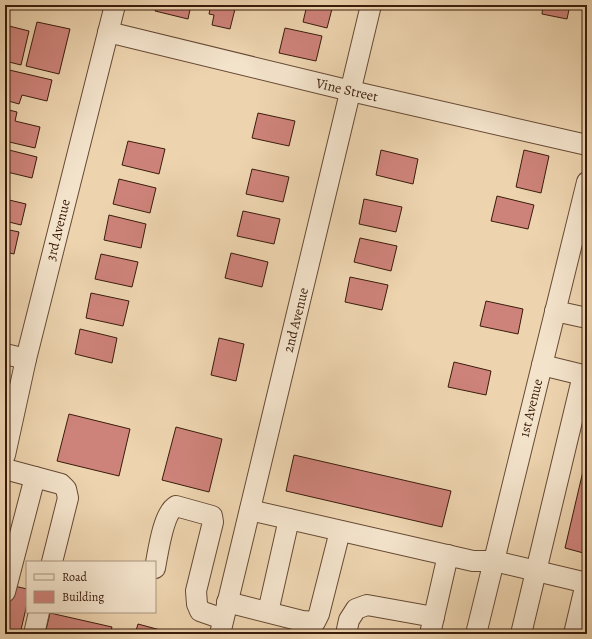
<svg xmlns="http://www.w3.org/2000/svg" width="592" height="639" viewBox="0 0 592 639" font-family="Alegreya,serif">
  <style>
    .building { fill: #ce837a; stroke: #3a1c0b }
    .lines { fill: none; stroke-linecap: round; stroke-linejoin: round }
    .minor-casing { stroke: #674a34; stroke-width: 22 }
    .minor { stroke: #f3e3cb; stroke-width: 20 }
    .labels { text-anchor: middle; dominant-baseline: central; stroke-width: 3; stroke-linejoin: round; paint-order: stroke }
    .street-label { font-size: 14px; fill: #3a1c0b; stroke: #f3e3cb }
  </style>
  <rect width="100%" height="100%" fill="#edd4af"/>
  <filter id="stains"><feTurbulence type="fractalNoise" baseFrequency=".005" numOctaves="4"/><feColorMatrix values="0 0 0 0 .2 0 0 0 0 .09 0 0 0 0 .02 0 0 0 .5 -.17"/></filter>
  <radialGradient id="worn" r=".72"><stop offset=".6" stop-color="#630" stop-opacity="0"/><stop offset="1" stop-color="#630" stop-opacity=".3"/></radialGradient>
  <g class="building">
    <polygon points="157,5 191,5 188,19 155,11"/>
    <polygon points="198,5 236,5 230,29 212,25 214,15 209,14 210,9 198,7"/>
    <polygon points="307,5 333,5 327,28 303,22"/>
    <polygon points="543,5 570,5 567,19 542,14"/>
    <polygon points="37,22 70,29 59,74 26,66"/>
    <polygon points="5,25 29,31 21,65 5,61"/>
    <polygon points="285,28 322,36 316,61 279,53"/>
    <polygon points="5,69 52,80 47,101 22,95 19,104 5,100"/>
    <polygon points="5,109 17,112 15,121 40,127 35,148 5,141"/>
    <polygon points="258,113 295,121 289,146 252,138"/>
    <polygon points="128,141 165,149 159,174 122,165"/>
    <polygon points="5,149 37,157 32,178 7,172 5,180"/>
    <polygon points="381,150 418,159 413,184 376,175"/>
    <polygon points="524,150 549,156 541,193 516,187"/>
    <polygon points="252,169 289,177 283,202 246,194"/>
    <polygon points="119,179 156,188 150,213 113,204"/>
    <polygon points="497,196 534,205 528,229 491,221"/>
    <polygon points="5,199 26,204 21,225 5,221"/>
    <polygon points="364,199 402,207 396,232 359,224"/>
    <polygon points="243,211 280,219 274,244 237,236"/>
    <polygon points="109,215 146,224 141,248 104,240"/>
    <polygon points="5,229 19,232 14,254 5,252"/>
    <polygon points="360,238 397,246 391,271 354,262"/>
    <polygon points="231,253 268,262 262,287 225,278"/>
    <polygon points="101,254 138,262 132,287 95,279"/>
    <polygon points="350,277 388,285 382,310 345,302"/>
    <polygon points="91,293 129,301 123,326 86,318"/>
    <polygon points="486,301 523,309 518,334 480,326"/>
    <polygon points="80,329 117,338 112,363 75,354"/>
    <polygon points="219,338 244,344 236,381 211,375"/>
    <polygon points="454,362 491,371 486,395 448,387"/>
    <polygon points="69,414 130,429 119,476 57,461"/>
    <polygon points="176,427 222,439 209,492 162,480"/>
    <polygon points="587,454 587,554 565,548"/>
    <polygon points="294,455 451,491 442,527 286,491"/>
    <polygon points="10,585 27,589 27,604 20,634 5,634 5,604"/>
    <polygon points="50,613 112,627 110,634 45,634"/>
    <polygon points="138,624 164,631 163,634 135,634"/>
  </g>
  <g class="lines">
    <defs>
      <g id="minor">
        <polyline points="108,32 351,91 587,145"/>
        <polyline points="555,311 587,318"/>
        <polyline points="5,354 26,359"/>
        <polyline points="542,365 587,376"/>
        <polyline points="5,455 26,359 115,5"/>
        <polyline points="5,469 61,484 66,489 68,498 52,562"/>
        <polyline points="250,510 473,561 494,561 587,583"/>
        <path d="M155,568C158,553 163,513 176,506L212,516L213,522L196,591L197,604L200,611L223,619"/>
        <polyline points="5,592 35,477"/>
        <polyline points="227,602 302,621 315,622 319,614 340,531"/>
        <polyline points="268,612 289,519"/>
        <polyline points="34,634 39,612"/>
        <polyline points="220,634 371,5"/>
        <polyline points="346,634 349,620 356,609 367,605 434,617"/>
        <polyline points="430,634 448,555"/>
        <polyline points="476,634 587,182"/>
        <polyline points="521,634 583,375"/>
        <polyline points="574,634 586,583"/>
      </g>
    </defs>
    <use href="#minor" class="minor-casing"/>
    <use href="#minor" class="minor"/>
  </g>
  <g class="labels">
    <g class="street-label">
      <text transform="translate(347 90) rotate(13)">Vine Street</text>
      <text transform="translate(58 230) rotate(-76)">3rd Avenue</text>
      <text transform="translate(296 320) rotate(-76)">2nd Avenue</text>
      <text transform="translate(531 408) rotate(-76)">1st Avenue</text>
    </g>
  </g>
  <rect width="592" height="639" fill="none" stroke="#edd4af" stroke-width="20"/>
  <rect x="6" y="6" width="580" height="627" fill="none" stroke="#3a1c0b" stroke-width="2"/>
  <rect x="10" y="10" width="572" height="619" fill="none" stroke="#3a1c0b"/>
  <rect x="26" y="561" width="130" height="52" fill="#f3e3cb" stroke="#a9937e"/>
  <rect x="34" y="574" width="20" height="6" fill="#f3e3cb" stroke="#a9937e"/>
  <text x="62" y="581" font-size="12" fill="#3a1c0b">Road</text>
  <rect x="34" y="591" width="20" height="12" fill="#ce837a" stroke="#a9937e"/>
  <text x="62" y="601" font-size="12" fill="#3a1c0b">Building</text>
  <rect width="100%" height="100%" filter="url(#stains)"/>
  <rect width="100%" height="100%" fill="url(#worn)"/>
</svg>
